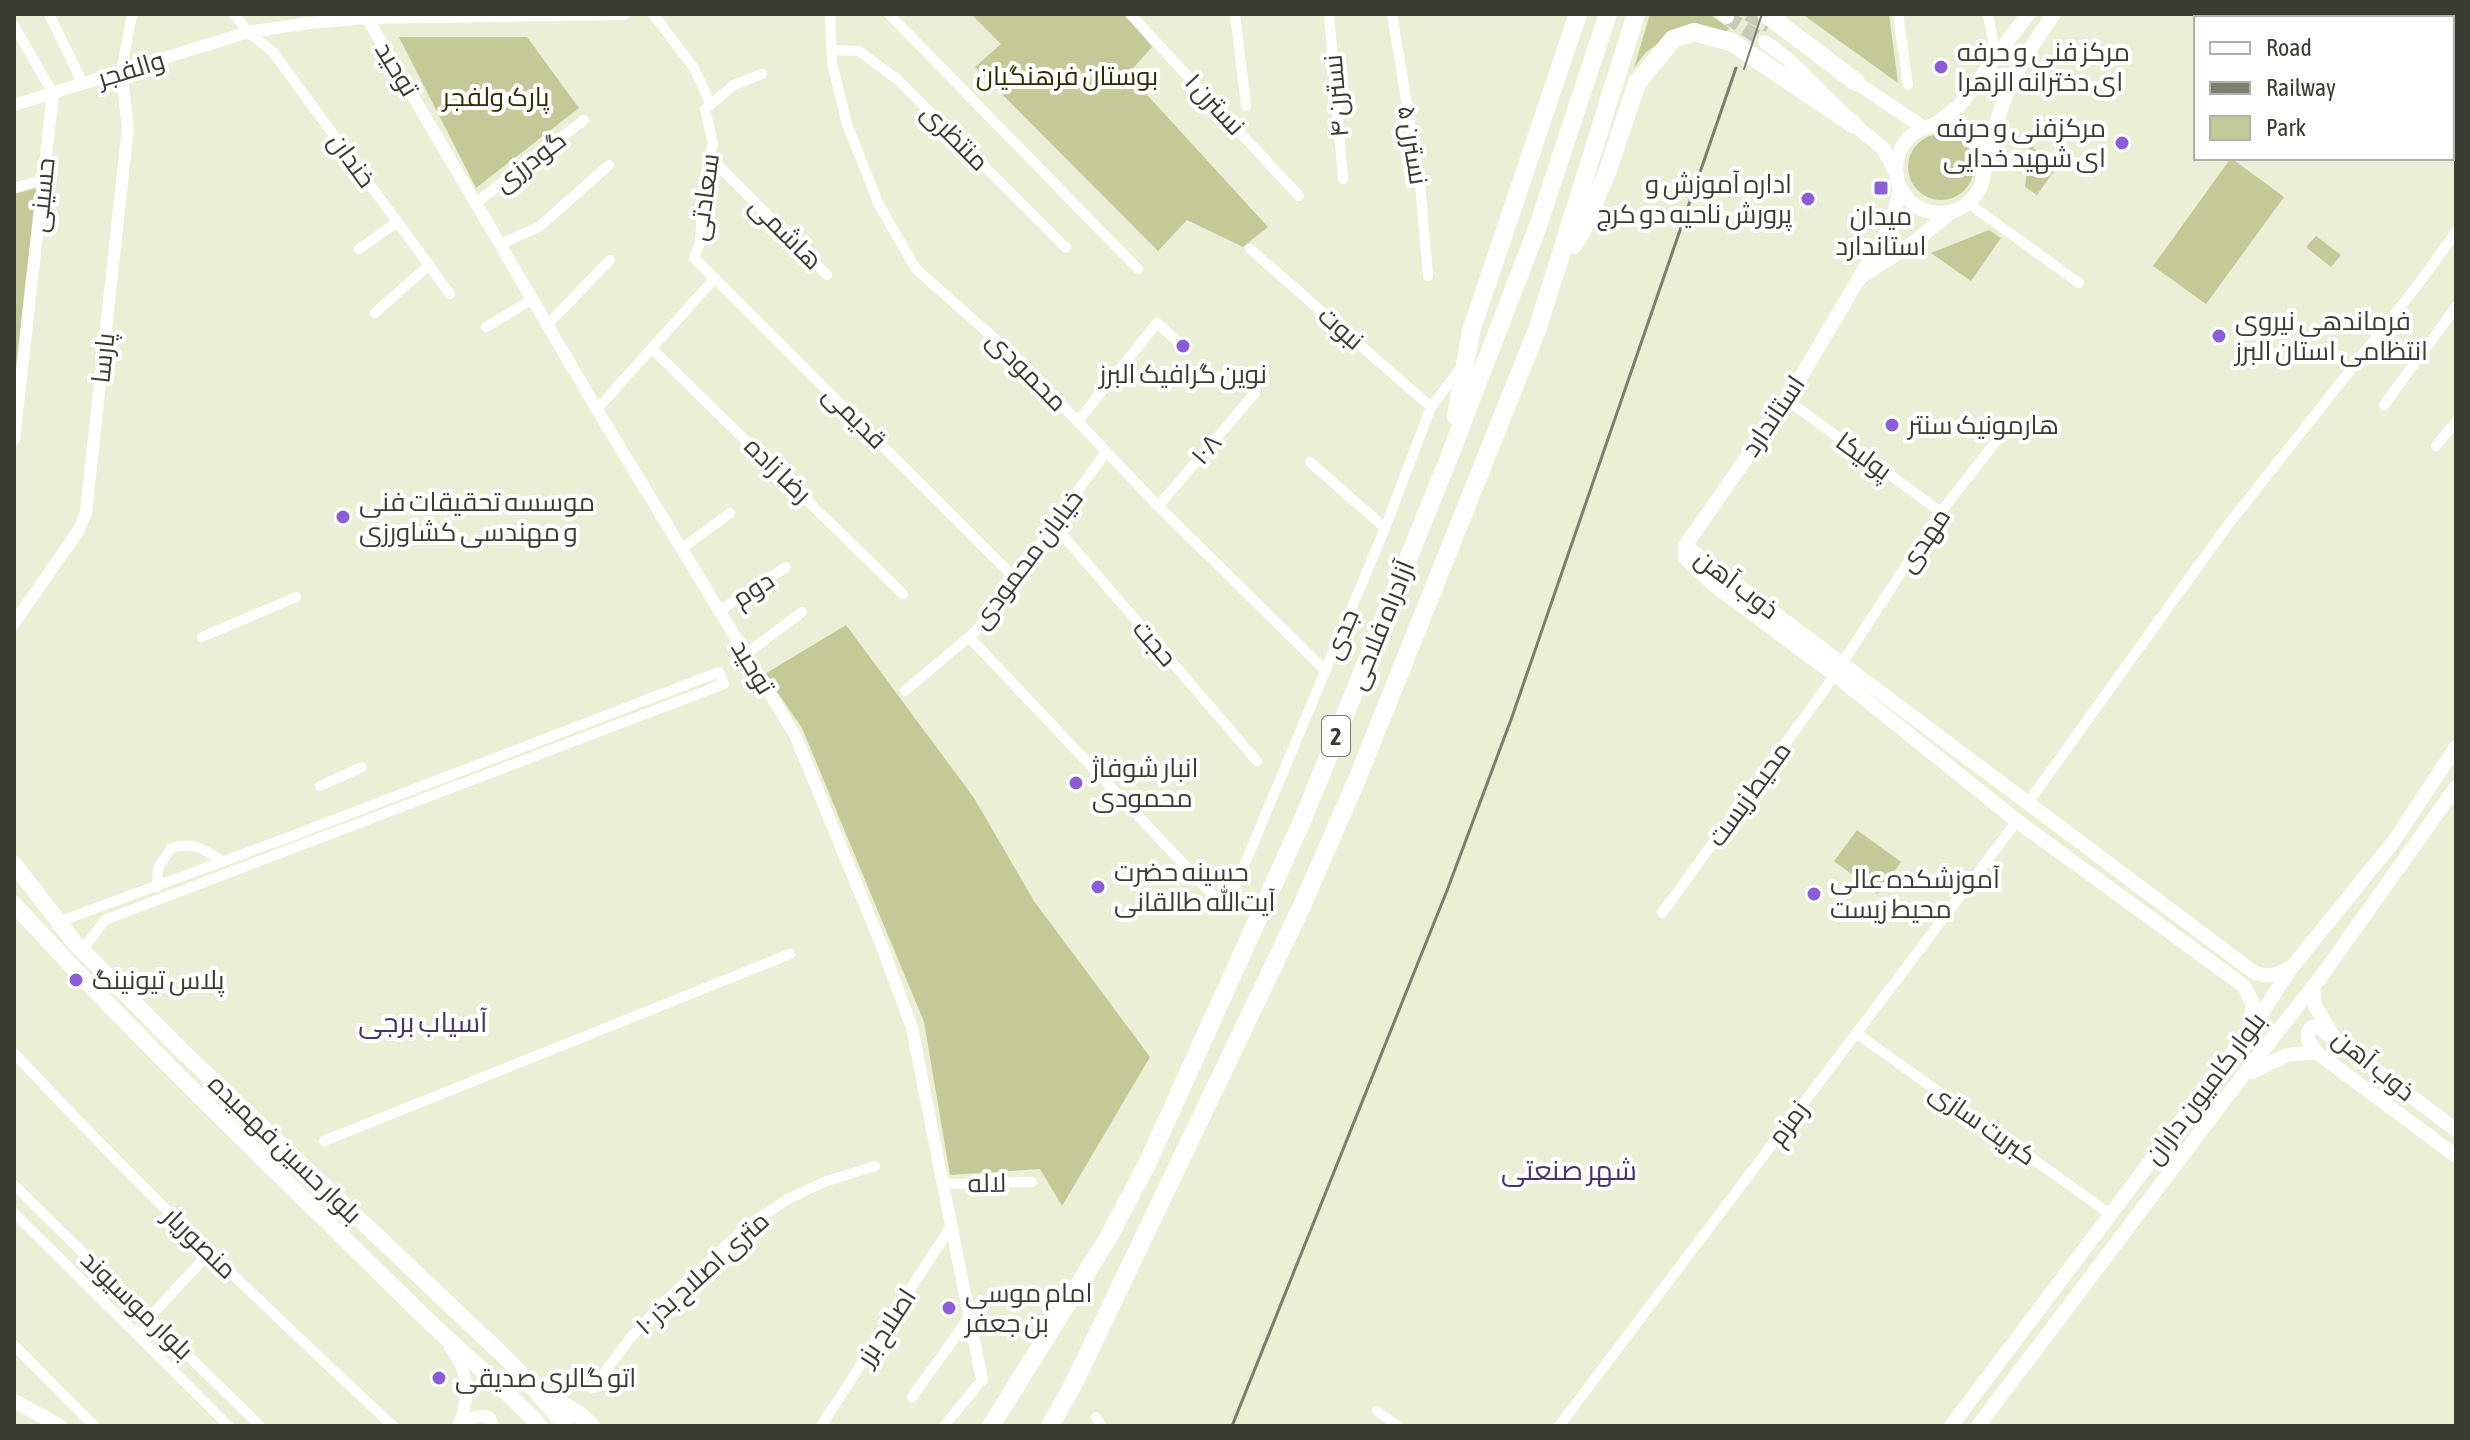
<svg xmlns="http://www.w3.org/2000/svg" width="2470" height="1440" viewBox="0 0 2470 1440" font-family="'Asap Condensed',Cairo,sans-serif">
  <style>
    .green { fill: #c3c997 }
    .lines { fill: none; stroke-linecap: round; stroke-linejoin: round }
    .secondary-tunnel { stroke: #c8cbb5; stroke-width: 14; stroke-dasharray: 14 7; stroke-linecap: butt }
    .minor { stroke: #fff; stroke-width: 10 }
    .tertiary { stroke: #fff; stroke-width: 12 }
    .secondary { stroke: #fff; stroke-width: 14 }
    .primary { stroke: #fff; stroke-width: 16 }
    .motorway { stroke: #fff; stroke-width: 18 }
    .tram { stroke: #7c7e6e; stroke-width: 2 }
    .rail { stroke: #7c7e6e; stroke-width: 3 }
    .poi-dot { fill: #8a5ed8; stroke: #fff; stroke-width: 3 }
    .labels { text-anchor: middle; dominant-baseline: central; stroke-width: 8; stroke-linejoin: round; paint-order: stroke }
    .shield { fill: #fff; stroke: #75766f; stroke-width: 2 }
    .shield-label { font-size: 24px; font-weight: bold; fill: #3a3b31 }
    .poi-label { font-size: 26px; fill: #3a3b31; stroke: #fff; text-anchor: start }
    .street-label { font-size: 26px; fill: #3a3b31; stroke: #fff }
    .park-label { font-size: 26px; fill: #2b2d00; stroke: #fff }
    .neighbourhood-label { font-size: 28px; fill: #47336f; stroke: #fff }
  </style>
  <rect width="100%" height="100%" fill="#ebefd6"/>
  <g class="green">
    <polygon points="971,14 1125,14 1152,47 1128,74 1268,227 1243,247 1187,220 1158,251 975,67 1001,44"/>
    <polygon points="1650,14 1709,14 1729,28 1725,33 1658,44 1646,52 1634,68"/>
    <polygon points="1802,14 1889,14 1898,83"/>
    <polygon points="399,37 527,37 579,108 476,188"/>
    <circle cx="1941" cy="167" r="33"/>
    <polygon points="2030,145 2057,167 2037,195 2025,187"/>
    <polygon points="2231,158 2284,197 2206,304 2153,266"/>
    <polygon points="37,188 16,385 14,382 14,194"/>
    <polygon points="1989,230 2001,238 1971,281 1931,253"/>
    <polygon points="2316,236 2341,255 2331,267 2306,247"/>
    <polygon points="846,625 974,798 1034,901 1150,1057 1062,1206 1040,1169 950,1175 924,1022 802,728 765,674"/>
    <polygon points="1857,830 1901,862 1878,894 1834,861"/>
  </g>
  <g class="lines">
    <g class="secondary-tunnel">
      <polyline points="1748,14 1769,26"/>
      <polyline points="1727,17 1765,42"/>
    </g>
    <g class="minor">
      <polyline points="49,14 83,84"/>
      <polyline points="234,14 248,32 273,52 450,294"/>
      <polyline points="653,14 694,68 710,103"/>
      <polyline points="830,14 832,63 847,124 878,203 916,269 1022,363 1158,506 1326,671"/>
      <polyline points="889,14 1138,269"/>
      <polyline points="1130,14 1299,196"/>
      <polyline points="1235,14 1246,106"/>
      <polyline points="1329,14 1343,179"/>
      <polyline points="1392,14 1420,183 1428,276"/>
      <polyline points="1898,14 1908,85"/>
      <polyline points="1988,14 1993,41"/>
      <polyline points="14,26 53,93"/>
      <polyline points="831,50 859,51 898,80 1066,248"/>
      <polyline points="121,72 132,14"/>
      <polyline points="762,74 734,85 705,109 713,144 704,181 700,242 694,258 1015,578"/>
      <polyline points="710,157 827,275"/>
      <polyline points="14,188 44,179"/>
      <polyline points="476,203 584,120"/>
      <polyline points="1968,203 2079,283"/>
      <polyline points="500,244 539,227 609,165"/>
      <polyline points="359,249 397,222"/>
      <polyline points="1250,249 1431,407"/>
      <polyline points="375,313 429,265"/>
      <polyline points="548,324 610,260"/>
      <polyline points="486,327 533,299"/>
      <polyline points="652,349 903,594"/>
      <polyline points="1787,400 1941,512"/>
      <polyline points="2384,405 2456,307"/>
      <polyline points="598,408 715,278"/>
      <polyline points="1077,422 1157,323 1177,341"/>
      <polyline points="2436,446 2456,421"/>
      <polyline points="1310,462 1385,528"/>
      <polyline points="1158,506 1255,393"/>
      <polyline points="1054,525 1257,761"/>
      <polyline points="681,549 730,513"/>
      <polyline points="719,611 786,567"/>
      <polyline points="202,637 296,597"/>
      <polyline points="969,637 1226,909 1385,528 1431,407 1461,368"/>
      <polyline points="746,654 802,612"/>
      <polyline points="1842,663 1941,512 2011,422"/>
      <polyline points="905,691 977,630 1106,452"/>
      <polyline points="320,786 362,767"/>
      <polyline points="2027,804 2224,530 2420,282 2456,232"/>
      <path d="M157,887L158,868L171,848C195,841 203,849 223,862"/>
      <polyline points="1662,913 1835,675"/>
      <polyline points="58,922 284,839 719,672 724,684 105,920 82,950"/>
      <polyline points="1856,1033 2110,1214"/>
      <path d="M14,1053C135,1183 263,1305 393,1426"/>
      <polyline points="324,1141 790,954"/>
      <polyline points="942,1184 1032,1182"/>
      <polyline points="14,1185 260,1426"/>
      <polyline points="14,1213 229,1426"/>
      <polyline points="135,1333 210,1252"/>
      <polyline points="14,1345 94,1426"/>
      <polyline points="593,1388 631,1337 660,1306 747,1226 788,1199 824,1182 875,1166"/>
      <polyline points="912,1397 968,1319"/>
      <polyline points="1377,1411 1398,1426"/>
      <polyline points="1096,1417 1101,1426"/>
      <polyline points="821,1426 950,1228"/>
      <polyline points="944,1426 982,1380"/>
      <polyline points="1559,1426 2017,821"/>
    </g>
    <g class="tertiary">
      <polyline points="367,18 602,418 795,735 881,944 912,1028 982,1380"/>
      <polyline points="14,105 248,32 309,23 367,18 624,14"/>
      <polyline points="14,439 53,93"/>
      <polyline points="14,623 79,530 86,512 128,127 121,72"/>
      <path d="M450,1347C469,1371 471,1399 458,1426"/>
      <path d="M463,1426C472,1418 478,1413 490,1418L493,1426"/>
    </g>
    <g class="secondary">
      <polyline points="1724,14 1727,17"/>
      <polyline points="1765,42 1789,60 1853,124 1883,148 1896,173"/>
      <polyline points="1848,77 1924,128"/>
      <polyline points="1934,125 1959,106 2028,14"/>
      <circle cx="1940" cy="169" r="44"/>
      <path d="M1985,163C2000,101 2016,66 2054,14"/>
      <polyline points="1861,277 1913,243 1951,212"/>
      <polyline points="1685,546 1685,558 1715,586 1835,675 2017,821 2244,986 2253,1004 2249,1026"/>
      <path d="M1685,546L2252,971C2267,979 2277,975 2291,967"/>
      <polyline points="1685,546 1787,400 1892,223 1900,189"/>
      <polyline points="2313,986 2315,1006 2335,1039 2456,1130"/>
      <polyline points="2335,1039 2317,1026 2312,1027 2308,1032 2308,1040 2316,1052 2456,1156"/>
      <polyline points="2252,1072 2287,1055 2316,1052"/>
      <polyline points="14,1401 60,1426"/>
      <polyline points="1951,1426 2257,1020 2292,967 2394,841 2456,747"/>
      <polyline points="1978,1426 2241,1078 2320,978 2456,787"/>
    </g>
    <g class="primary">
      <polyline points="14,864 75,943 179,1048 513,1365 566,1426"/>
      <path d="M14,904C141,1043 278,1173 412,1305C453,1346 500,1383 540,1426"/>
    </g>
    <g class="motorway">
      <polyline points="1766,14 1856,82"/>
      <polyline points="1573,245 1581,233 1606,175 1637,83 1673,39 1694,32 1731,42 1853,124"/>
      <polyline points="1456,416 1471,331 1578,14"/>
      <polyline points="534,1388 578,1414 591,1426"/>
      <polyline points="991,1426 1108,1238 1147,1164 1303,819 1448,460 1538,226 1608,14"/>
      <polyline points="1050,1426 1074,1383 1301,908 1358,777 1537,330 1636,14"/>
    </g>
    <polyline class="tram" points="1744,69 1762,14"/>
    <polyline class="rail" points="1232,1426 1448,888 1512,717 1736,68"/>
  </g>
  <g class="poi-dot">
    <circle cx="1941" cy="67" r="8"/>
    <circle cx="2122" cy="143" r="8"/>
    <rect x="1873" y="180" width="16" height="16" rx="4"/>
    <circle cx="1808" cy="199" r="8"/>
    <circle cx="2219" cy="336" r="8"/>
    <circle cx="1183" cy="346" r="8"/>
    <circle cx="1892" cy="425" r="8"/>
    <circle cx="343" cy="517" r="8"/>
    <circle cx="1076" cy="783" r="8"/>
    <circle cx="1098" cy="887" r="8"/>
    <circle cx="1814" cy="894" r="8"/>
    <circle cx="76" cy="980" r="8"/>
    <circle cx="949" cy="1308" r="8"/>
    <circle cx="439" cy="1378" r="8"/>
  </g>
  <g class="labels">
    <rect class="shield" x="1322" y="716" width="28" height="40" rx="6"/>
    <g class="shield-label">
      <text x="1336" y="736">2</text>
    </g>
    <g class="poi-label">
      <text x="1957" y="52">مرکز فنی و حرفه<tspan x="1957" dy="30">ای دخترانه الزهرا</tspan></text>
      <text x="2106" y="128" text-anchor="end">مرکزفنی و حرفه<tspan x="2106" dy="30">ای شهید خدایی</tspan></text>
      <text x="1792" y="184" text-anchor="end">اداره آموزش و<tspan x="1792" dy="30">پرورش ناحیه دو کرج</tspan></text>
      <text x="1881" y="216" text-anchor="middle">میدان<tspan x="1881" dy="30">استاندارد</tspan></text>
      <text x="2235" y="321">فرماندهی نیروی<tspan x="2235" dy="30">انتظامی استان البرز</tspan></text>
      <text x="1183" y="374" text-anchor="middle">نوین گرافیک البرز</text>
      <text x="1908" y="425">هارمونیک سنتر</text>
      <text x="359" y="502">موسسه تحقیقات فنی<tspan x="359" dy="30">و مهندسی کشاورزی</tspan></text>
      <text x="1092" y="768">انبار شوفاژ<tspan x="1092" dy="30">محمودی</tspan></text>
      <text x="1114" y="872">حسینه حضرت<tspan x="1114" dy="30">آیت‌الله طالقانی</tspan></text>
      <text x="1830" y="879">آموزشکده عالی<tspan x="1830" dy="30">محیط زیست</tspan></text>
      <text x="92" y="980">پلاس تیونینگ</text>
      <text x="965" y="1293">امام موسی<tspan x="965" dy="30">بن جعفر</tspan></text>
      <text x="455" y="1378">اتو گالری صدیقی</text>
    </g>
    <g class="street-label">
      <text transform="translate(131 69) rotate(-17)">والفجر</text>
      <text transform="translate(397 69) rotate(59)">توحید</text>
      <text transform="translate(1336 96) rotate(-95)">نسترن ۴</text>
      <text transform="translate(1215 104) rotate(47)">نسترن ۱</text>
      <text transform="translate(955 137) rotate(45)">منتظری</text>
      <text transform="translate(1413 145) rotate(81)">نسترن ۵</text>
      <text transform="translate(352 160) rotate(54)">خندان</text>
      <text transform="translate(530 161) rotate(-37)">گودرزی</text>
      <text transform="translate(42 195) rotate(-84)">حسینی</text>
      <text transform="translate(704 197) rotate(-82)">سعادتی</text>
      <text transform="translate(786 233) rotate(45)">هاشمی</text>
      <text transform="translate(1341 328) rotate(41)">نبوت</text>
      <text transform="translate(103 358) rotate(-84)">پارسا</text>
      <text transform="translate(1027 371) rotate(45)">محمودی</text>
      <text transform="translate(1773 416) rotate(-56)">استاندارد</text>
      <text transform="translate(855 417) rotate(45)">قدیمی</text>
      <text transform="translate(1206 449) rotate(-49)">۱۰۸</text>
      <text transform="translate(1864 456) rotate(36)">پولیکا</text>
      <text transform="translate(778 470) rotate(44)">رضا زاده</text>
      <text transform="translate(1924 540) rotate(-56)">مهدی</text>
      <text transform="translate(1027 559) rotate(-53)">خیابان محمودی</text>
      <text transform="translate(1737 584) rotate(37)">ذوب آهن</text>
      <text transform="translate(753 589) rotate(-33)">دوم</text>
      <text transform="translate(1381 625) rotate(-68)">آزادراه فلاحی</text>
      <text transform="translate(1341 634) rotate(-67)">جدی</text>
      <text transform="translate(1155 643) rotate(49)">حجت</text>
      <text transform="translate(753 667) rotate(59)">توحید</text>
      <text transform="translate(1749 794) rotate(-54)">محیط زیست</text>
      <text transform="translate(2374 1065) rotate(39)">ذوب آهن</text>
      <text transform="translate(2205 1088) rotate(-53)">بلوار کامیون داران</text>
      <text transform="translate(1788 1123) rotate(-53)">زمزم</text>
      <text transform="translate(1983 1124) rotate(35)">کبریت سازی</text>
      <text transform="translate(285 1149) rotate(44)">بلوار حسین فهمیده</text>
      <text transform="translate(987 1183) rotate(-1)">لاله</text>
      <text transform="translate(200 1243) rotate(44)">منصوریار</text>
      <text transform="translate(702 1273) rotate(-42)">۱۰ متری اصلاح بذر</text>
      <text transform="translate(137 1305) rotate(44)">بلوار موسیوند</text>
      <text transform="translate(886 1327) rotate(-57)">اصلاح بزر</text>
    </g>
    <g class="park-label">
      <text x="1067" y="76">بوستان فرهنگیان</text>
      <text x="496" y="97">پارک ولفجر</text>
    </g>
    <g class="neighbourhood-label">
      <text x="423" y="1022">آسیاب برجی</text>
      <text x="1569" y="1170">شهر صنعتی</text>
    </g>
  </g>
  <rect width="2470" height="1440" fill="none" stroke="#3a3b31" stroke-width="32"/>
  <rect x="2194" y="16" width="260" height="144" fill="#ffffff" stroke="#b0b1ad" stroke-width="2"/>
  <rect x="2210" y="42" width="40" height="12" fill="#ffffff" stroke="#b0b1ad" stroke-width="2"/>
  <text x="2266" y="56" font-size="24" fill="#3a3b31">Road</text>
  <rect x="2210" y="82" width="40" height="12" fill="#7c7e6e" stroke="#b0b1ad" stroke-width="2"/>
  <text x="2266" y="96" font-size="24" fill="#3a3b31">Railway</text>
  <rect x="2210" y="116" width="40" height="24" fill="#c3c997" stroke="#b0b1ad" stroke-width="2"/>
  <text x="2266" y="136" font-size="24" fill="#3a3b31">Park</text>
</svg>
